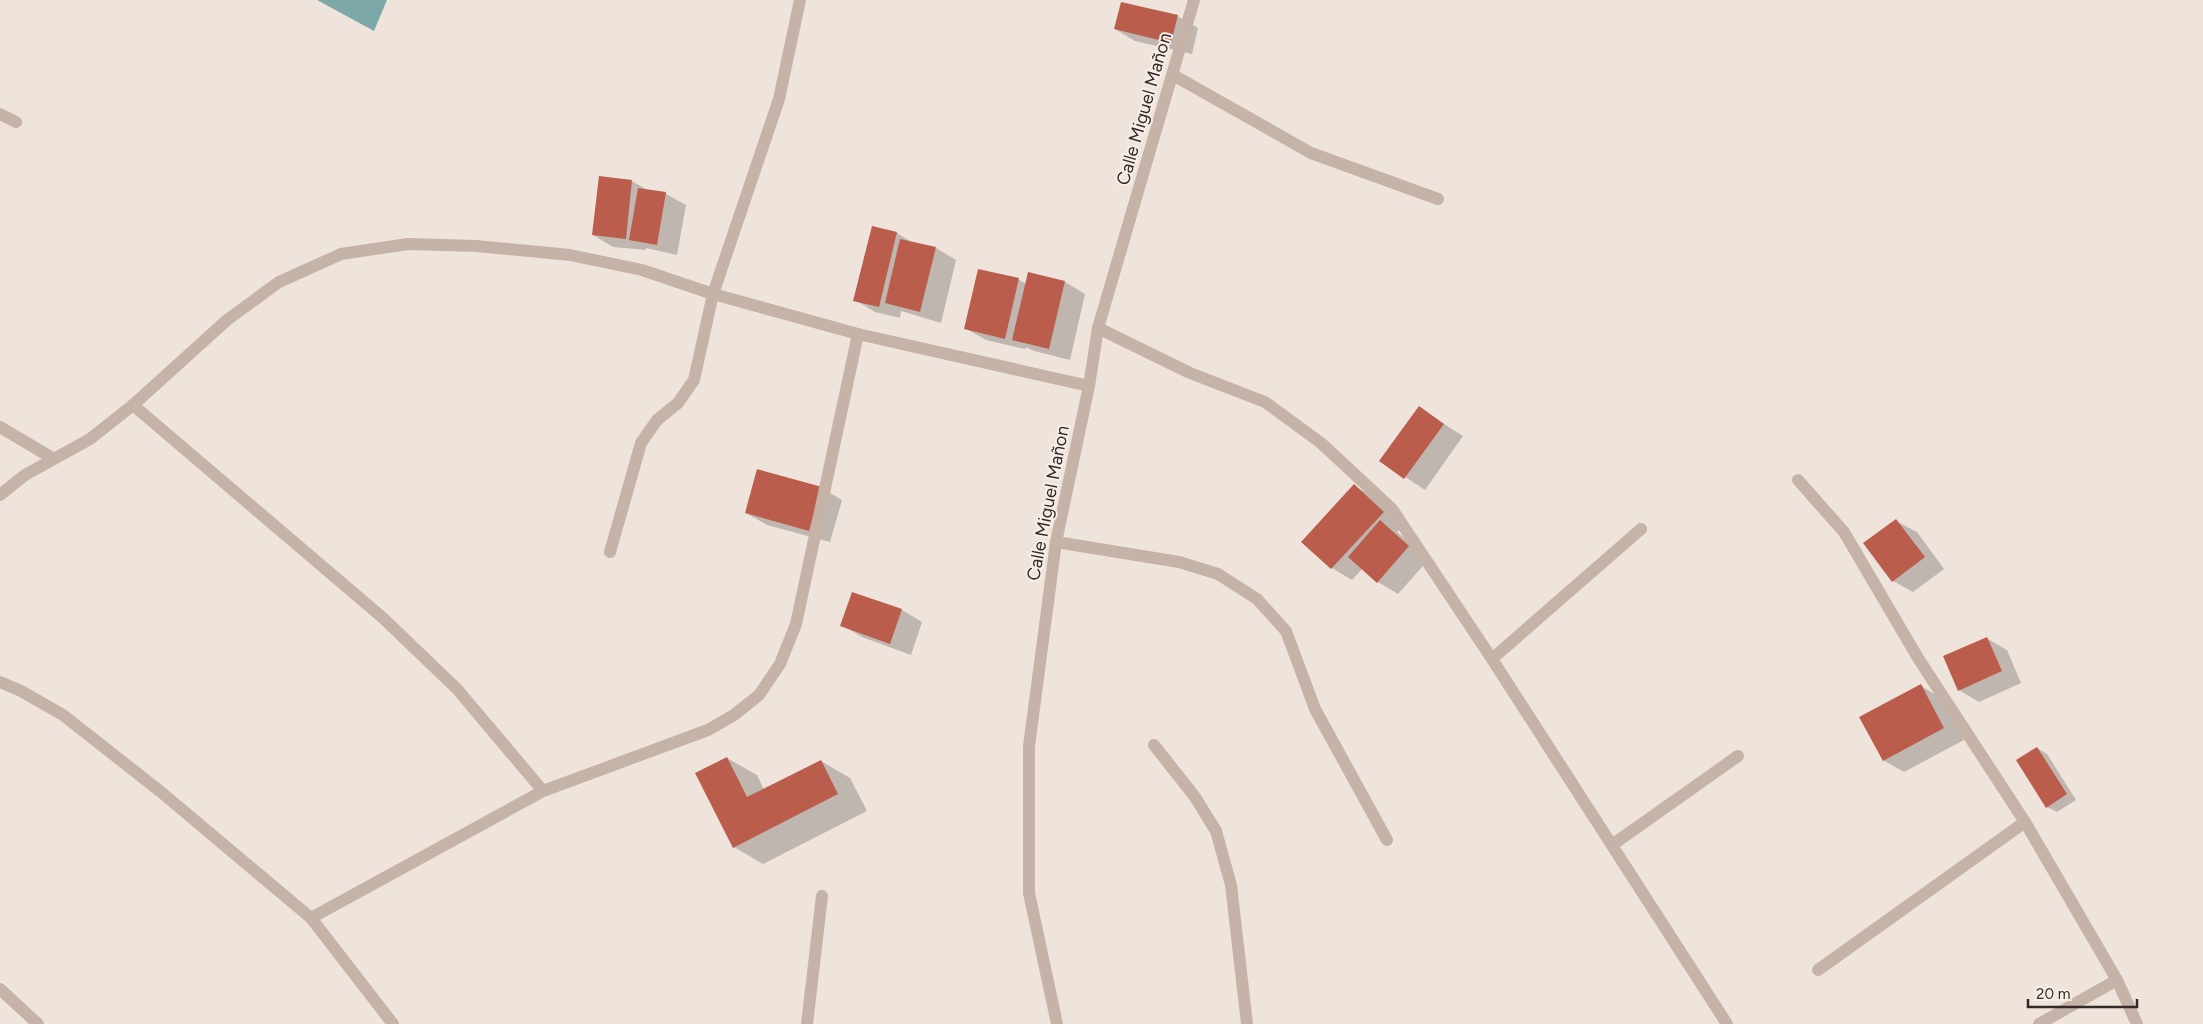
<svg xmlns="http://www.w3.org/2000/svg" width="2203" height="1024" viewBox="0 0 2203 1024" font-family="Figtree,sans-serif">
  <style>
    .water { fill: #7ca9a7 }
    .shadow { fill: #0003 }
    .building { fill: #bb5d4d }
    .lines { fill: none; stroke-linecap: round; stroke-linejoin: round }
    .lane { stroke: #c6b3a8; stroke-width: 12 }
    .street { stroke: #c6b3a8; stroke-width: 12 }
    .labels { text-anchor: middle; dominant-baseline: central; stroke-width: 4; stroke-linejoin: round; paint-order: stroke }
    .street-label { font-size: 18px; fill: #332a27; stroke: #f7eee7 }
  </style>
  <rect width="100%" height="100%" fill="#efe4db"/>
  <polygon class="water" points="317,0 387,0 374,31"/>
  <g class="shadow">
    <polygon points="1177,16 1198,28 1192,54 1135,41 1115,29"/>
    <polygon points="632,181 649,191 666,194 686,205 677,255 646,248 646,250 613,247 593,235"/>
    <polygon points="873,227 897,233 915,244 936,248 956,260 941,323 901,311 900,318 875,312 855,300"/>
    <polygon points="979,270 1019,280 1027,284 1029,274 1065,282 1085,294 1070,360 1034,351 1026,347 1025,349 986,340 965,328"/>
    <polygon points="1419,408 1463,436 1425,490 1381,461"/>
    <polygon points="1354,486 1374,497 1404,524 1397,532 1429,559 1398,594 1378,582 1363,568 1352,580 1332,568 1302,542"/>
    <polygon points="821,488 842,500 830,542 767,525 746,513"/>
    <polygon points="1896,521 1917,532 1944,569 1913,592 1893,581"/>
    <polygon points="902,610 922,622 911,655 862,637 842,625"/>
    <polygon points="1986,638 2007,650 2021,683 1979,702 1959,690"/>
    <polygon points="1921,686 1941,698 1964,740 1904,772 1883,760"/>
    <polygon points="2037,748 2047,754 2076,800 2057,812 2047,807"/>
    <polygon points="727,758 757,775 764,790 821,761 850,778 867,811 763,864 734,847"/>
  </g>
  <g class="building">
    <polygon points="1121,2 1178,15 1171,43 1114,29"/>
    <polygon points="599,176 632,180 626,239 592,235"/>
    <polygon points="638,188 666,192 657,245 629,240"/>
    <polygon points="872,226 897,232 879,307 853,301"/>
    <polygon points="900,239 936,247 920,312 885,303"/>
    <polygon points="978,269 1019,278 1005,339 964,329"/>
    <polygon points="1028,272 1065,281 1049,349 1012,340"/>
    <polygon points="1419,406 1444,424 1404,479 1379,461"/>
    <polygon points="757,469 822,487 809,531 745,513"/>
    <polygon points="1354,484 1384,512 1331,569 1301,542"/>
    <polygon points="1896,519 1925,557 1892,582 1863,543"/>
    <polygon points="1380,520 1409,546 1377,583 1348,557"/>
    <polygon points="852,592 902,609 890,644 840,626"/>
    <polygon points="1987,637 2002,671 1958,691 1943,656"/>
    <polygon points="1921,684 1944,728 1883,761 1859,717"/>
    <polygon points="2037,747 2067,794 2046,808 2016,760"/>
    <polygon points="727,757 747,797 821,760 838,794 733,848 695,773"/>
  </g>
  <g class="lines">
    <polyline class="lane" points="1154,745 1195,797 1216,831 1231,885 1247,1024"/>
    <g class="street">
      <polyline points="1173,75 1311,153 1438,199"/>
      <polyline points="0,114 16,122"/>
      <polyline points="1098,328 1190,373 1265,402 1321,443 1392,509 1492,659 1727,1024"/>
      <polyline points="133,405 383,618 457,689 543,791"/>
      <polyline points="0,427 54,459"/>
      <polyline points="1798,480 1844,532 1918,658 2025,822 2117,980 2137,1024"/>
      <polyline points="0,495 25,475 90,439 133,405 227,320 279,282 341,254 408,244 476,246 570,255 642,270 713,294 858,334 1089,386"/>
      <polyline points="1056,542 1179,562 1218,574 1257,599 1286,631 1315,709 1387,840"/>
      <polyline points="610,552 641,443 657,420 678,403 694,380 713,294 779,99 800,0"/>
      <polyline points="1492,659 1641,529"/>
      <polyline points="0,682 21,691 63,715 161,792 311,918 393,1024"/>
      <polyline points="1612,845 1738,756"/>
      <polyline points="311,918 543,791 708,730 734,715 759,695 780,664 796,624 858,334"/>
      <polyline points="1818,970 2025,822"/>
      <polyline points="0,989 38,1024"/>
      <polyline points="807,1024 822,896"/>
      <polyline points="1057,1024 1029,893 1029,746 1056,542 1089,386 1098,328 1194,0"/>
      <polyline points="2039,1024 2117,980"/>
    </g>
  </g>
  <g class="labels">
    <g class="street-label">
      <text transform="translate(1144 109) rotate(-74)">Calle Miguel Mañon</text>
      <text transform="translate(1048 503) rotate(-79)">Calle Miguel Mañon</text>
    </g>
  </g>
  <path d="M2028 999v8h109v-8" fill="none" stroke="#332a27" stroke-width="2.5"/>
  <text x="2036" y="999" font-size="15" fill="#332a27" stroke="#f7eee7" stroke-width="4" paint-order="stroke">20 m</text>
</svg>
